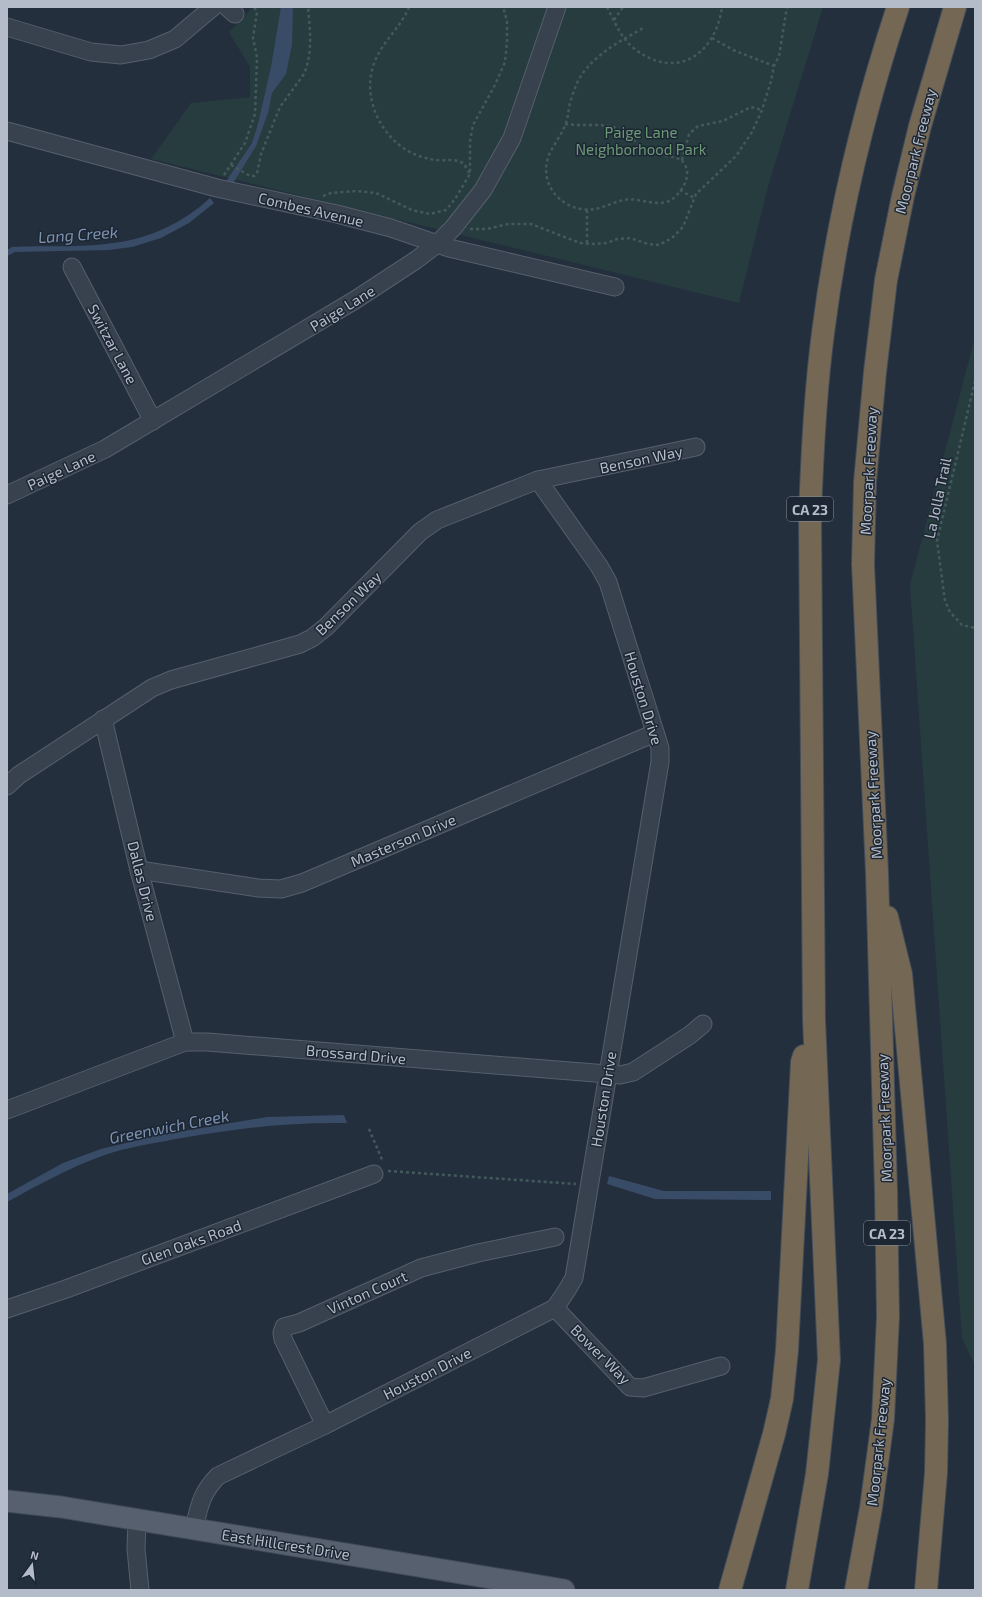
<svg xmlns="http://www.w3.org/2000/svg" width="982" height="1597" viewBox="0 0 982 1597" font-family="'Exo 2',sans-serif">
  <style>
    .green { fill: #263c3f }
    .water { fill: #394c67 }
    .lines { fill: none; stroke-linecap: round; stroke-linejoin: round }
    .minor-casing { stroke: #565f6c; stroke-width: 19 }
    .major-casing { stroke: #414a57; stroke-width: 23 }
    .highway-casing { stroke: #434c59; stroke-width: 24 }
    .path { stroke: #44595c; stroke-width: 2.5; stroke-dasharray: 3 3; stroke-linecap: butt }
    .minor { stroke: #38414e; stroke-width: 17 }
    .major { stroke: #56606e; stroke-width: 21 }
    .highway { stroke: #746855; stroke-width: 22 }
    .labels { text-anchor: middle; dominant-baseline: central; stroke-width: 3; stroke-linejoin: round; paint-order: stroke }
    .shield { fill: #1d2633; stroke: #878f9c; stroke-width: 1 }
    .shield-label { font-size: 14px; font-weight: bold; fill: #b4bcc9 }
    .park-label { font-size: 15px; fill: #6b9a76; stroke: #1d2633 }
    .street-label { font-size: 15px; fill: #b4bcc9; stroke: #1d2633 }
    .water-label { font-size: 16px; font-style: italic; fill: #7c92b1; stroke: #1d2633 }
  </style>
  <rect width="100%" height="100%" fill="#242f3e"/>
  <g class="green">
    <polygon points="253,7 823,7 769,183 739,303 151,159 191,103 250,97 250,67 229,32"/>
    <polygon points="975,337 975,1366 962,1338 910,585"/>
  </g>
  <g class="water">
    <polygon points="281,7 293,7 292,44 286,74 272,93 268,113 256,146 232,185 227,180 252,143 258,124 271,67"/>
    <path d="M210,198L214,203L189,223L161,238L132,247L108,250L15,252L7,256V250L12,247C46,245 81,248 114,243C150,238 183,223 210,198Z"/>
    <path d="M344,1115L347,1123C290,1122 238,1128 182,1138C155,1143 127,1147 102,1156C69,1168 38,1185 7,1202V1194L63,1163L101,1149L155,1136L267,1117Z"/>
    <polygon points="609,1176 664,1191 771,1191 771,1200 655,1199 607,1184"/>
  </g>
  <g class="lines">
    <defs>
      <g id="minor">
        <polyline points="227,7 235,14"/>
        <polyline points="7,27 91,52 121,55 149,50 175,39 213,7"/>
        <polyline points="7,131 217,188 337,214 391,228 449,248 615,287"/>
        <polyline points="72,267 153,421"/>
        <polyline points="7,495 105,449 355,300 416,260 437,244 453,228 483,190 512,138 557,7"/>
        <polyline points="103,719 139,870 185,1042"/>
        <polyline points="7,786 19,775 152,688 171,680 300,644 312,638 326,627 420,532 437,520 538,480 696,447"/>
        <polyline points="139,870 258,888 281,889 302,883 655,733"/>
        <polyline points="7,1110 185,1042 207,1042 620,1075 633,1072 690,1035 703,1024"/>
        <polyline points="555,1308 630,1387 643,1388 721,1366"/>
        <polyline points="7,1309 66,1289 374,1174"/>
        <polyline points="325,1425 283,1339 282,1333 284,1327 299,1323 421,1268 478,1253 555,1237"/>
        <polyline points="137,1520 136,1549 140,1590"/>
        <path d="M194,1529C199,1507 201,1493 218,1476L325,1425L555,1308L567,1290L574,1278L660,762V748L608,582L599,566L538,480"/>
      </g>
      <polyline id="major" points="7,1501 61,1507 564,1590"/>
      <g id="highway">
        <polyline points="887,917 901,974 935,1344 937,1421 936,1473 926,1590"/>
        <polyline points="730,1590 774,1434 782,1399 787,1350 802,1062 804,1056"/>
        <path d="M797,1590L817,1474L829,1360L814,1020L810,517C812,456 815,394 823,333C837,222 863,113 898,7"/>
        <polyline points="856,1590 871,1508 883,1419 888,1317 886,1190 877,873 863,564 865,482 875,372 886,280 903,196 920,126 955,7"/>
      </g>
    </defs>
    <use href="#minor" class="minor-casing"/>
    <use href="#major" class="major-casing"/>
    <use href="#highway" class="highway-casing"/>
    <g class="path">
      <path d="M409,7C401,27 383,41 375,61C359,98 384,146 422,157C427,158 432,160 437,160C445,161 457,158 464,164C466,167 468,171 470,174"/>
      <path d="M607,7C615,23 622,40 636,50C678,81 716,53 722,7"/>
      <polyline points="614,20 623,7"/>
      <polyline points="712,38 733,50 774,66"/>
      <path d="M565,124C580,126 595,124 609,126C624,129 634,142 646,149C658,156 670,155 682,160C683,163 687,167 687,171C689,181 678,197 669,201C655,207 639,197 624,200C614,202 605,207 595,209C564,214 537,185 549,155C554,144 562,134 566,123C568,118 568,113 569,108C570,101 573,94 575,88C586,58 619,42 645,27"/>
      <polyline points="682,160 689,134 698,126 723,121 751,107 762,110"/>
      <path d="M231,165L250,176H254L257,173L261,154L280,107L304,74C313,52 310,30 308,7"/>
      <polyline points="224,175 245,143 255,114 257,57 253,38 257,12 254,7"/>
      <polyline points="680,190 694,198"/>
      <polyline points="323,196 331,193 357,191 376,193 412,210 430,214 446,210 455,199 470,174 470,141 473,125 495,85 505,62 507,42 507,21 503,7"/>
      <polyline points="470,229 487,229 508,224 531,224 580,243 592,244 607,243 617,239 630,238 648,244 659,245 672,238 683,227 696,194 736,156 752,132 762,110 771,81 774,66 779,56 787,7"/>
      <polyline points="587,243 587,209"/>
      <polyline points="975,381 937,541 945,601 950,612 962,625 975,628"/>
      <polyline points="369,1129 383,1162"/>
      <polyline points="388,1171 576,1184"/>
    </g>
    <use href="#minor" class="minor"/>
    <use href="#major" class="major"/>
    <use href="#highway" class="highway"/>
  </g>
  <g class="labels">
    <g class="shield">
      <rect x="787" y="497" width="46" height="24" rx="3"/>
      <rect x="864" y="1221" width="46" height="24" rx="3"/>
    </g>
    <g class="shield-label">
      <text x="810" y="509">CA 23</text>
      <text x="887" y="1233">CA 23</text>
    </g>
    <g class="park-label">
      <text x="641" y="132">Paige Lane<tspan x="641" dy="17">Neighborhood Park</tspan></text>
    </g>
    <g class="street-label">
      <text transform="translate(915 151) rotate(-76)">Moorpark Freeway</text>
      <text transform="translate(311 209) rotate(13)">Combes Avenue</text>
      <text transform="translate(342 308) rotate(-32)">Paige Lane</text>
      <text transform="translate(113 344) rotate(62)">Switzar Lane</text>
      <text transform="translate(641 459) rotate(-12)">Benson Way</text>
      <text transform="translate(61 470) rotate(-25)">Paige Lane</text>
      <text transform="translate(868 471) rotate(-87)">Moorpark Freeway</text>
      <text transform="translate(937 498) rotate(-78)">La Jolla Trail</text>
      <text transform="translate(348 603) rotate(-44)">Benson Way</text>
      <text transform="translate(644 698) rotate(73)">Houston Drive</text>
      <text transform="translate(873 795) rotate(-93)">Moorpark Freeway</text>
      <text transform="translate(403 840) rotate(-23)">Masterson Drive</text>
      <text transform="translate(143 881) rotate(76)">Dallas Drive</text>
      <text transform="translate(356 1054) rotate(5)">Brossard Drive</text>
      <text transform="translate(603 1099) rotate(-81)">Houston Drive</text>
      <text transform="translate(884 1118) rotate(-92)">Moorpark Freeway</text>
      <text transform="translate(191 1242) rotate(-20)">Glen Oaks Road</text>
      <text transform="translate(367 1292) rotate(-24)">Vinton Court</text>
      <text transform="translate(601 1354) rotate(45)">Bower Way</text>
      <text transform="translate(427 1373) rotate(-27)">Houston Drive</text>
      <text transform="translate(878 1442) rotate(-84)">Moorpark Freeway</text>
      <text transform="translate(286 1544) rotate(9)">East Hillcrest Drive</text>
    </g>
    <g class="water-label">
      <text transform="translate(78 234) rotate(-4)">Lang Creek</text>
      <text transform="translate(169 1126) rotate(-11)">Greenwich Creek</text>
    </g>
  </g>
  <rect width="982" height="1597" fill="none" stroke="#b4bcc9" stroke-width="16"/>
  <g transform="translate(32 1565) rotate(15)" stroke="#1d2633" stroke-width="3" paint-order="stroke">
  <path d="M0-3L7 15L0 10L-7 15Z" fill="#b4bcc9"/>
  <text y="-6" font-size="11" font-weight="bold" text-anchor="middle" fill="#b4bcc9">N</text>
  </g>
</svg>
